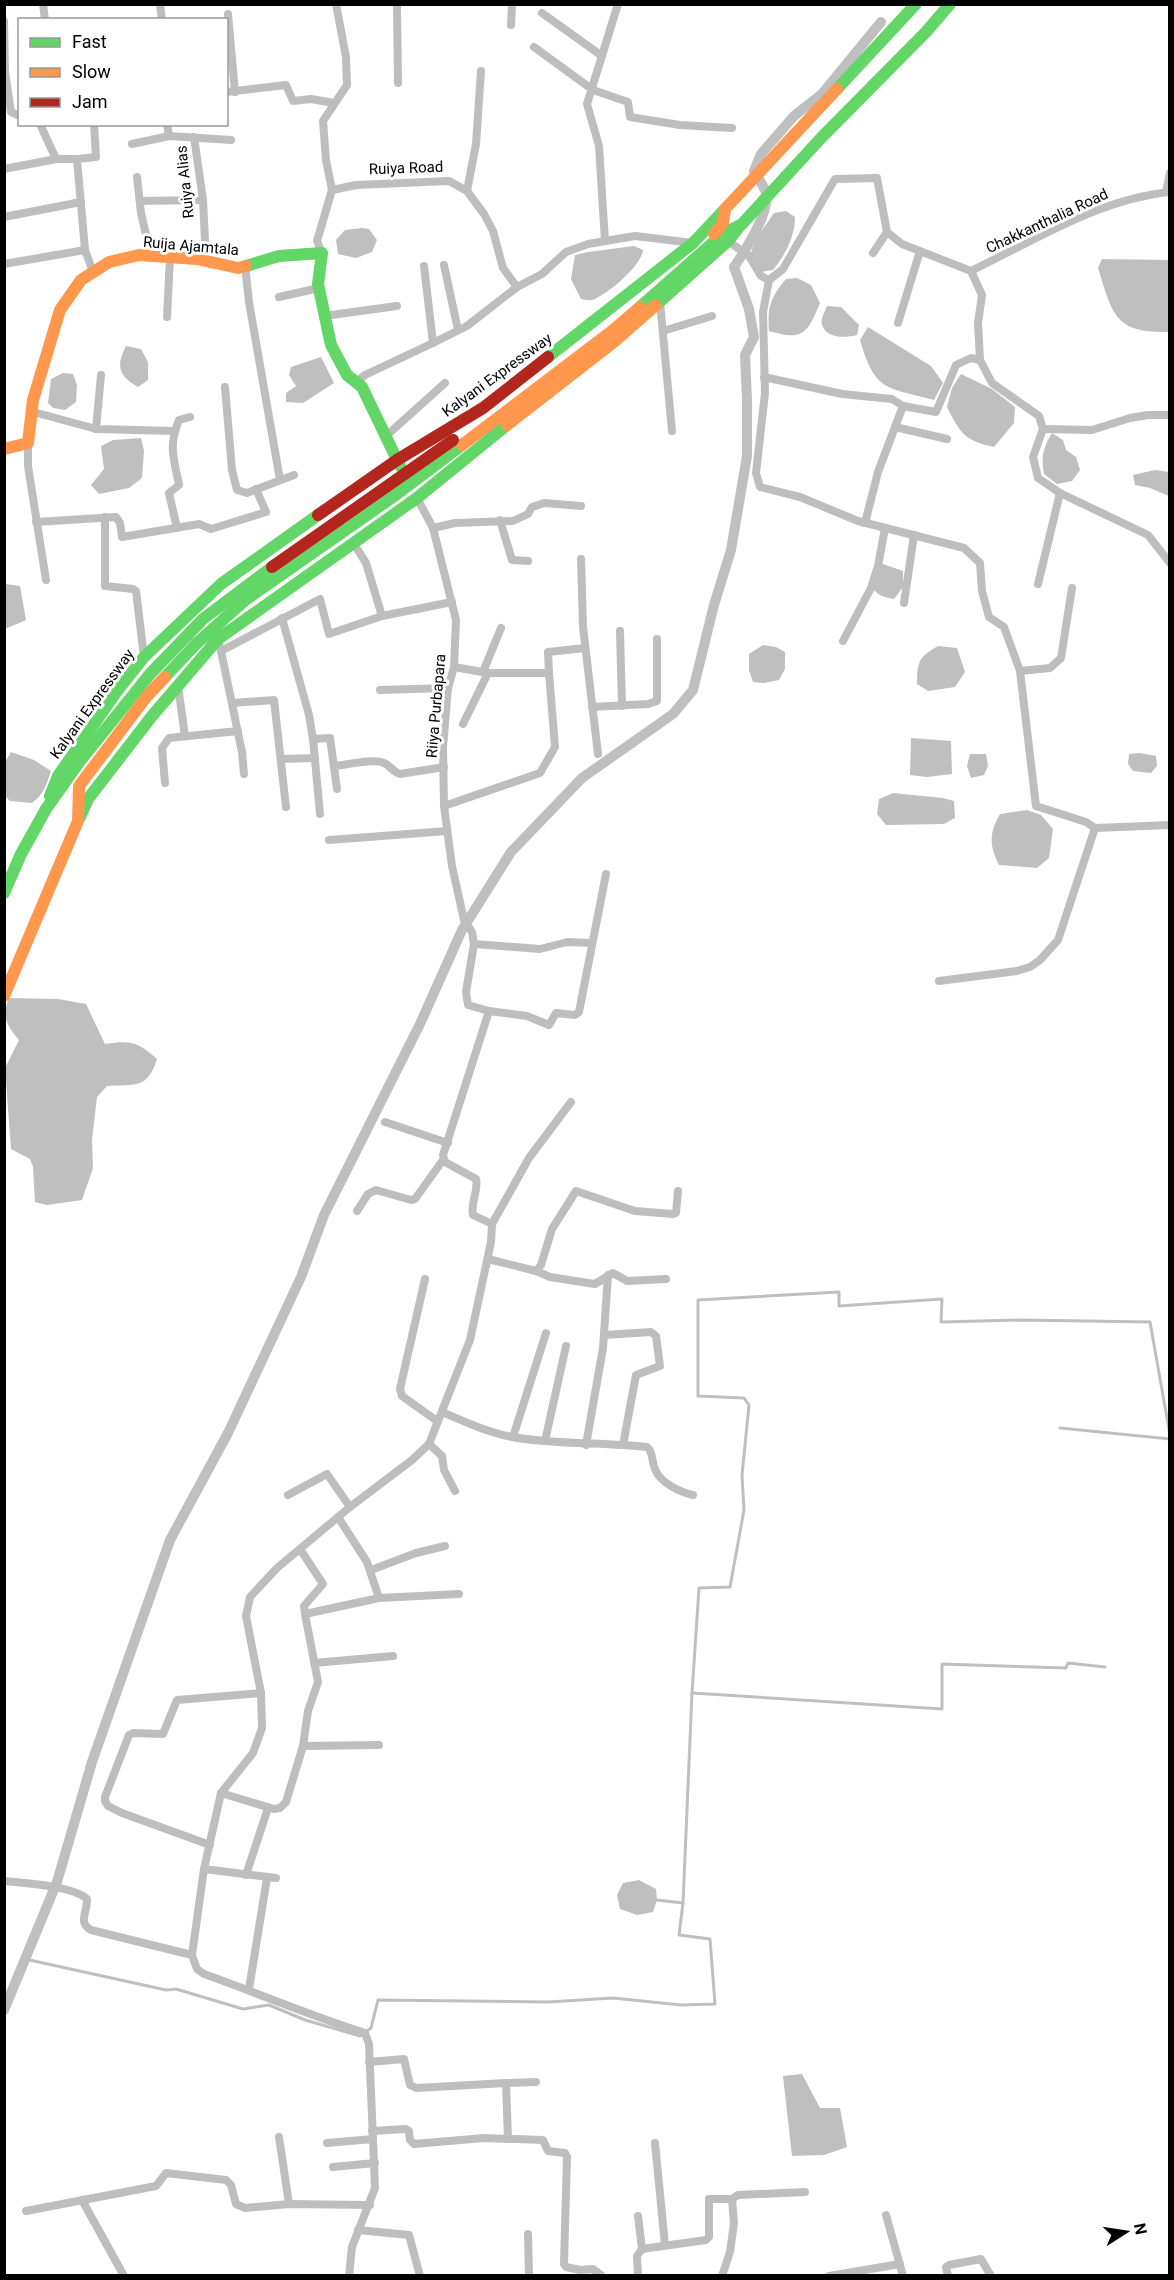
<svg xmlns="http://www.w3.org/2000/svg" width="1174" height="2280" viewBox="0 0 1174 2280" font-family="Roboto,sans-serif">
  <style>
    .water { fill: #bfbfbf }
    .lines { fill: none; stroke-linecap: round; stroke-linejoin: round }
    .stream { stroke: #bfbfbf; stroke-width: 3 }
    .canal { stroke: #bfbfbf; stroke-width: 10 }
    .street { stroke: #bebebe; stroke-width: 8 }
    .fast { stroke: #63d668; stroke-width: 12 }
    .slow { stroke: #ff974d; stroke-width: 12 }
    .jam { stroke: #b3261e; stroke-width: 12 }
    .labels { text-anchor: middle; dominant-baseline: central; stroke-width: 6; stroke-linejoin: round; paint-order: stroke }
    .street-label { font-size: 15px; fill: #000; stroke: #fff }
  </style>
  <rect width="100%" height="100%" fill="#fff"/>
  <g class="water">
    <path d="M786,211L795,217C795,237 785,255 773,270L761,272L750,255L756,239L774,213Z"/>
    <polygon points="362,228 369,229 377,240 372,252 356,258 338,254 336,240 345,230"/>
    <path d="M634,246L643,250C641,266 610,292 595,299C591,301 586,300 581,299L571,279L575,255L588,252Z"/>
    <path d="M1102,259L1169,260V332C1114,333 1113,315 1098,268Z"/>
    <path d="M797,278L811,285L820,303C807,334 803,341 769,331C767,306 771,297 786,279Z"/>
    <path d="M827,306L841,307L859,325L857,335C846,338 827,339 822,325C820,320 825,311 827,306Z"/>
    <path d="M868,327L931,366L943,383L934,400C886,387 875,392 860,340Z"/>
    <path d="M126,346L141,349L148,362V380L138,387C118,376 116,365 126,346Z"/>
    <polygon points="321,357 334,383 303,403 286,402 286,393 296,386 289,375 291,367"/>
    <polygon points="63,373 73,374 77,385 76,402 65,410 53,408 48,403 51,379"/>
    <path d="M961,374L992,389L1015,407L1014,423L994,447C965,441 960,433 947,407L952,388Z"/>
    <path d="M1052,433L1063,440L1066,450L1076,457L1080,470L1072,481L1057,484L1044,474C1041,456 1043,448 1052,433Z"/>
    <polygon points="141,438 144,451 142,478 129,488 99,494 91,485 104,469 101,446 113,440"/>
    <polygon points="1155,470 1169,472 1169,496 1150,488 1135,485 1133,475"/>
    <path d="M883,564L903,571V587L894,599C873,596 867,586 874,567Z"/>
    <polygon points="5,584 20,586 26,620 5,629"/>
    <polygon points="763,645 776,647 785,652 785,669 779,680 764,683 753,682 749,670 749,654"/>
    <path d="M938,646L957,648L965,672L955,687L928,691L917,684C917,663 918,657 938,646Z"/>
    <polygon points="911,738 951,741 952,774 927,777 910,775"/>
    <path d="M11,752L34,760L51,771C47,784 43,795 32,803L10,801L5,796V762Z"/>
    <polygon points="1140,753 1156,756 1157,766 1151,773 1133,771 1128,764 1129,754"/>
    <polygon points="970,754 986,754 988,766 984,775 971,778 967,766"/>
    <polygon points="893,793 943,798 954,801 955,818 944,824 886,825 877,814 879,799"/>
    <path d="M1027,810L1041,815L1053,829L1049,858L1037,868L999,865C989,845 989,833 1000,814Z"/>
    <path d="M9,998L58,999L86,1004L105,1044C131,1040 138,1042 157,1059C147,1090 135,1084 107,1086L97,1097L92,1140L93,1168L82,1200L47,1205L35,1202L33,1167L30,1159L11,1149L5,1068L19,1040C7,1026 1,1016 9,998Z"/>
    <polygon points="639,1880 656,1889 657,1900 653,1912 637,1915 620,1909 617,1895 623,1883"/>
    <polygon points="802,2074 820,2108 840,2108 847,2147 824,2155 792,2156 783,2076"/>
  </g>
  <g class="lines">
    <g class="stream">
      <polyline points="1060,1428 1170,1439"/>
      <polyline points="692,1693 942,1709 942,1664 1066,1668 1068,1663 1105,1667"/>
      <polyline points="657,1900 683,1903"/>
      <polyline points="25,1959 166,1990 176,1989 243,2009 269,2005 305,2020 360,2036 371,2028 378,2000 548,2002 613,1998 681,2005 715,2004 710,1939 679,1935 683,1903 692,1693 699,1588 730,1587 744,1510 742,1475 749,1405 744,1398 698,1396 698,1300 839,1292 839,1306 942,1299 941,1322 1021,1320 1150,1322 1170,1435"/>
    </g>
    <path class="canal" d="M4,2010L57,1882L92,1762L170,1540L228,1433L301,1277L324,1215L420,1024L462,930L511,852L582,778L673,714L693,690L714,605L731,550L747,456V400L745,355L754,337L749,309L734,267C745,251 770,212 766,193C764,186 758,178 754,171L761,154L794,116L822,94L881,22"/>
    <g class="street">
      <polyline points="43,4 45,20"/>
      <polyline points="160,4 162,20"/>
      <polyline points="397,4 398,83"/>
      <polyline points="542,13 602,56"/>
      <polyline points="228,14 235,92"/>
      <polyline points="4,21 5,72 11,112 20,116"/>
      <polyline points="511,25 512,4"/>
      <polyline points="534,47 593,90 628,102 630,117 680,125 732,128"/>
      <polyline points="226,92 286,85 293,101 311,99 334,103"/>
      <polyline points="40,124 56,159 77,159 85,250 93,272"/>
      <polyline points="167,124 169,136"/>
      <polyline points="194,137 203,200 206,261"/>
      <polyline points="132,144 169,136 231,140"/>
      <polyline points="77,159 96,157 94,124"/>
      <polyline points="4,169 56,159"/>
      <polyline points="137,177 141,213 151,256"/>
      <polyline points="332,190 356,185 449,181 467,191 484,214 493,231 503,268 517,287 542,274 566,252 588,244 635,236 693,243"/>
      <polyline points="467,191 476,144 481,71"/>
      <polyline points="1166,192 1170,173"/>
      <polyline points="140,201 203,200"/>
      <polyline points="4,217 81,202"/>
      <polyline points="605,241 599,146 587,104 618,4"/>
      <polyline points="728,241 749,256 761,276 769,280 783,269 835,179 877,178 887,232 902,244 971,271 982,295 978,323 980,360 992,383 1039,416 1043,429 1033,457 1038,478 1060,493 1148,535 1170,563"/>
      <polyline points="322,253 317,241 332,190 326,160 323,121 347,85 346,57 336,4"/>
      <polyline points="873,253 887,232"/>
      <polyline points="4,264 85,250"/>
      <polyline points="245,265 249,302 280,480"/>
      <polyline points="444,265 458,330"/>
      <polyline points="424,266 433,343"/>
      <path d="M971,271C1035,240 1099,199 1170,192"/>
      <polyline points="769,280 763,312 765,393 756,473 760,487 800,497 858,521 964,548 980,563 982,591 989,617 1004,627 1020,671 1036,806 1086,822 1095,828 1170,825"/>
      <polyline points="279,297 319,288"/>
      <polyline points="660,302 672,431"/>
      <polyline points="324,316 397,306"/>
      <polyline points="167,317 170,257"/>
      <polyline points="898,323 920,251"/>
      <polyline points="663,331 712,316"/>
      <polyline points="764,377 842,394 892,399 903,406"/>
      <polyline points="356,382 365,375 433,343 467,326 517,287"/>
      <polyline points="225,387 232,470 237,490 247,493 294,475"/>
      <polyline points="30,411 96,429 175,431"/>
      <polyline points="895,427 947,439"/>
      <polyline points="96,429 101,375"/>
      <polyline points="1043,429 1092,430 1130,418 1148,415 1170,415"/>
      <polyline points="386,436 445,383"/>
      <polyline points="28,443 28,466 46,580"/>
      <path d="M417,498L433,528L456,620L454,667L448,688L443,747L444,806L452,866L464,920L472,932L474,944L466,992L468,1005L489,1011L443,1155L445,1162L476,1179C479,1191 470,1202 473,1215L492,1224L491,1242L470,1340L429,1444L442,1456L444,1470L455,1491"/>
      <polyline points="105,517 105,586 133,589 136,591 144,657"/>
      <polyline points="500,520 512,560 528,561"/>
      <polyline points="36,522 116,517 120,523 122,537 199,524 211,529 266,512 256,489"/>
      <polyline points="865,523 878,472 903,406 936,412 956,365 971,358 980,360"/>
      <path d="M177,528L169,493L179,485C174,459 168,446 179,420L190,417"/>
      <polyline points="433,528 455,523 513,521 528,514 532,507 544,503 581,506"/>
      <polyline points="354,544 366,563 382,616"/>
      <polyline points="581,559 583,627 598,754"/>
      <polyline points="1038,584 1060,493"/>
      <polyline points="904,603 914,535"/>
      <polyline points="282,618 309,715 313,739 320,814"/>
      <polyline points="620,631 622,706"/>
      <polyline points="218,639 221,651 320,599 329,634 382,616 452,602"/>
      <polyline points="843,641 871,588 878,566 885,528"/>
      <polyline points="221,651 242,752 244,774"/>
      <polyline points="454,667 488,673 549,673 548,652 585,648"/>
      <polyline points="1020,671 1050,668 1061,658 1072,588"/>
      <polyline points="483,672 501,628"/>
      <polyline points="178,686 185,736"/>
      <polyline points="380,690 448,688"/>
      <polyline points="232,703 274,700 286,807"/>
      <polyline points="592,707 648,704 657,701 657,639"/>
      <polyline points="463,724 488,673"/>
      <polyline points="313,739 330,738 337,789"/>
      <polyline points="281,759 315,758"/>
      <path d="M334,766C346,765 374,758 384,763C391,766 393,772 400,774L444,767"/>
      <polyline points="165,783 162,748 169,738 238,731"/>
      <polyline points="444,806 540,773 555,747 549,673"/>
      <polyline points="329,840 447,831"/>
      <polyline points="474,944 540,949 567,942 592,943"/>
      <polyline points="939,981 1017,971 1030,967 1040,960 1058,940 1095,828"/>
      <polyline points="489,1011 527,1016 549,1025 556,1013 575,1015 579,1012 606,874"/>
      <polyline points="385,1122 448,1143"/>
      <polyline points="357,1211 368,1194 376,1190 411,1200 415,1199 443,1160"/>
      <polyline points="492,1224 529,1158 571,1102"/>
      <polyline points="488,1259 536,1271 541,1265 552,1229 576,1191 635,1211 673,1214 676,1213 678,1191"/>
      <polyline points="536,1271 550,1277 595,1284 613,1273 627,1281 666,1279"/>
      <polyline points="425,1279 400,1389 402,1396 437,1421"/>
      <polyline points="604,1335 651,1332 656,1336 660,1366 636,1375 623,1445"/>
      <path d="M442,1412C465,1422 487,1432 512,1437C557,1445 602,1442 647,1447C654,1453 651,1461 655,1469C660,1483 680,1492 693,1495"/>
      <polyline points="513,1437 546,1333"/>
      <polyline points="545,1441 566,1346"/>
      <polyline points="586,1445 603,1348 608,1275"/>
      <polyline points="288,1495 327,1474 350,1507"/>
      <polyline points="338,1517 367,1562 379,1598"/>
      <polyline points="300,1549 323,1584 304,1606 305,1614"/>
      <polyline points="371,1570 416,1553 445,1546"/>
      <polyline points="314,1663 393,1656"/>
      <polyline points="303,1746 379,1745"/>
      <polyline points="221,1793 253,1753 262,1728 261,1693 246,1616 250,1597 277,1568 350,1507 412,1460 429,1444"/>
      <polyline points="210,1845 122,1813 108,1806 105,1801 105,1797 129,1735 133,1733 163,1734 177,1700 261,1693"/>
      <polyline points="204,1869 276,1878"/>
      <polyline points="246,1875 268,1808"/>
      <path d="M4,1881C24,1883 74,1886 87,1899C88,1911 77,1922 91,1930L192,1955L197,1969L204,1974C258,1993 310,2016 365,2033L369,2044L375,2188L352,2247L349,2276"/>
      <polyline points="192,1955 204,1869 221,1793 274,1809 280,1808 286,1802 303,1746 308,1711 318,1682 305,1614 379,1598 459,1594"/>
      <polyline points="249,1989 267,1878"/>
      <polyline points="369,2062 404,2059 410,2085 416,2088 506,2083 508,2139"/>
      <polyline points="506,2083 536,2082"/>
      <polyline points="372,2131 406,2129 409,2131 410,2140 414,2144 484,2138 543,2140 548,2151 565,2153 567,2157 564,2264 566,2267 580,2270 593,2269 602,2276"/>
      <polyline points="279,2137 289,2204"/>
      <polyline points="327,2143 373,2139"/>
      <polyline points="655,2143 665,2245"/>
      <polyline points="333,2167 375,2163"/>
      <polyline points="82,2200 124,2276"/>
      <polyline points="26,2211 156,2186 166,2173 226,2180 231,2185 236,2204 245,2208 289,2204 370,2205"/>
      <polyline points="886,2215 903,2276"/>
      <polyline points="638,2216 642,2249"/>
      <polyline points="358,2230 409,2235 420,2276"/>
      <polyline points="528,2234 529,2276"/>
      <polyline points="638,2276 637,2256 642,2249 706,2240 709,2237 709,2199 732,2199"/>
      <polyline points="722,2276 730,2252 734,2223 732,2199 738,2195 805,2192"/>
      <polyline points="829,2276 900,2264"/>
      <polyline points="948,2276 946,2267 949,2265 981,2259 991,2276"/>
    </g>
    <g class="fast">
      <polyline points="837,89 916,4"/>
      <polyline points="246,266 279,256 322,253 318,284 331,345 347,375 362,387 400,466"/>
      <polyline points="656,305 728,241 739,227"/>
      <polyline points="640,307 724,233 742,224 822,137 926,32 950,4"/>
      <polyline points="548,357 693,243 725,209"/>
      <polyline points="165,677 196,644 244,601 397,494 462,445"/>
      <polyline points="50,796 58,776 117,691 144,657 221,584 318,515"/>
      <polyline points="80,817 88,799 152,716 218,639 417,498 507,425"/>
      <polyline points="4,893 21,854 46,809 80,761 150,674 203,619 272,567"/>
    </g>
    <g class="slow">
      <polyline points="714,234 723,223 725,209 837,89"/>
      <polyline points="507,425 615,341 656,305"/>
      <polyline points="462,445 612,331 640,307"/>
      <polyline points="4,449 28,443 33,400 60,310 81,280 109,262 139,255 197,259 238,268 246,266"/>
      <polyline points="4,996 78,821 79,786 147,696 165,677"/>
    </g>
    <g class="jam">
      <polyline points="318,515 397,460 483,408 548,357"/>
      <polyline points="272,567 453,440"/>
    </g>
  </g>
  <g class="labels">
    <g class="street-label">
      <text transform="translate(406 168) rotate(-2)">Ruiya Road</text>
      <text transform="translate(185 182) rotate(-96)">Ruiya Alias</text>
      <text transform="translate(1047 221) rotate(-25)">Chakkanthalia Road</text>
      <text transform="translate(191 246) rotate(5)">Ruija Ajamtala</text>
      <text transform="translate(497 375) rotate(-36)">Kalyani Expressway</text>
      <text transform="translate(92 704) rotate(-54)">Kalyani Expressway</text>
      <text transform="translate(436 706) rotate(-85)">Riiya Purbapara</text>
    </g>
  </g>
  <rect width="1174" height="2280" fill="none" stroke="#000000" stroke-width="12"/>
  <rect x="18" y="18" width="210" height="108" fill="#ffffff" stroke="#999999" stroke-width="1.5"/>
  <rect x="30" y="38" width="30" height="9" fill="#63d668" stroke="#999999" stroke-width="1.5"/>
  <text x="72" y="48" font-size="18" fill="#000000">Fast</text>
  <rect x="30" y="68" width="30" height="9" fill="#ff974d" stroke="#999999" stroke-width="1.5"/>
  <text x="72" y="78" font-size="18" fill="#000000">Slow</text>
  <rect x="30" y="98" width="30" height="9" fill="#b3261e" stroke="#999999" stroke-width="1.5"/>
  <text x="72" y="108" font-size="18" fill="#000000">Jam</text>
  <g transform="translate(1126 2232) rotate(78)" stroke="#ffffff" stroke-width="4.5" paint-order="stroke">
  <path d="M0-4.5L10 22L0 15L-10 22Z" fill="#000000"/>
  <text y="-9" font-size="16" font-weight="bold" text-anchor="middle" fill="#000000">N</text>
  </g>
</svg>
